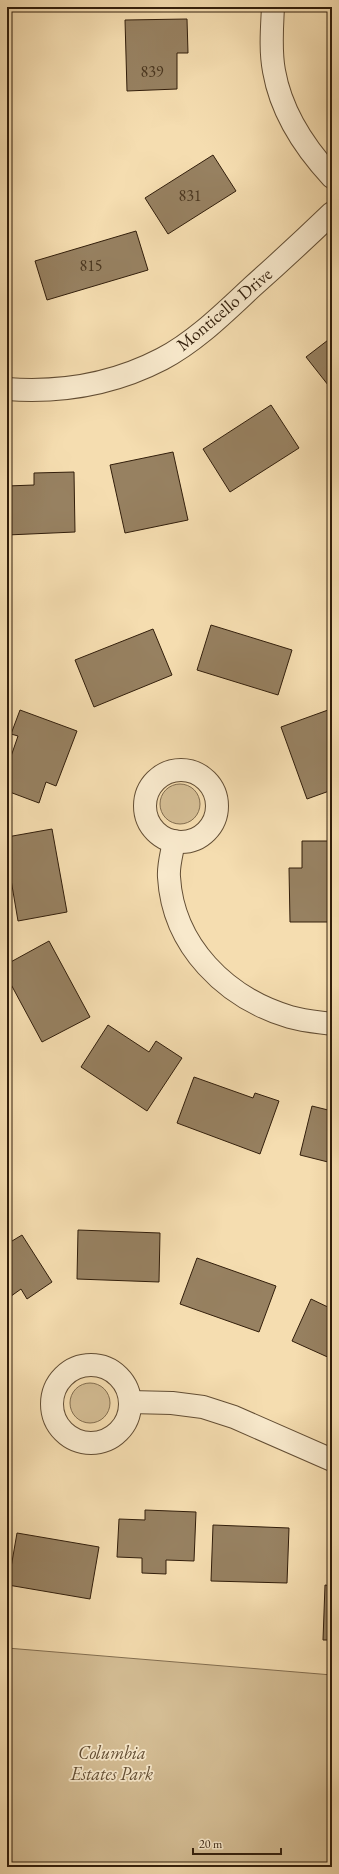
<svg xmlns="http://www.w3.org/2000/svg" width="339" height="1874" viewBox="0 0 339 1874" font-family="'EB Garamond',serif">
  <style>
    .green { fill: #d4bd94; stroke: #836e50 }
    .building { fill: #978161; stroke: #321e0b }
    .lines { fill: none; stroke-linecap: round; stroke-linejoin: round }
    .minor-casing { stroke: #634e34; stroke-width: 24 }
    .minor { stroke: #f8e9cc; stroke-width: 22 }
    .labels { text-anchor: middle; dominant-baseline: central; stroke-width: 3.5; stroke-linejoin: round; paint-order: stroke }
    .number-label { font-size: 16px; fill: #4b3720 }
    .street-label { font-size: 18px; fill: #321e0b; stroke: #f8e9cc }
    .park-label { font-size: 18px; font-style: italic; fill: #634e34; stroke: #f8e9cc }
  </style>
  <rect width="100%" height="100%" fill="#f5ddb0"/>
  <filter id="stains"><feTurbulence type="fractalNoise" baseFrequency=".005" numOctaves="4"/><feColorMatrix values="0 0 0 0 .2 0 0 0 0 .09 0 0 0 0 .02 0 0 0 .5 -.17"/></filter>
  <radialGradient id="worn" r=".72"><stop offset=".6" stop-color="#630" stop-opacity="0"/><stop offset="1" stop-color="#630" stop-opacity=".3"/></radialGradient>
  <g class="green">
    <circle cx="180" cy="804" r="20"/>
    <circle cx="90" cy="1403" r="20"/>
    <polygon points="7,1648 332,1675 332,1867 7,1867"/>
  </g>
  <g class="building">
    <polygon points="187,19 188,53 177,53 177,89 127,91 125,20"/>
    <polygon points="213,155 236,191 168,234 145,198"/>
    <polygon points="136,231 148,270 47,300 35,261"/>
    <polygon points="332,337 332,390 306,357"/>
    <polygon points="271,405 299,448 230,492 203,449"/>
    <polygon points="173,452 188,520 125,533 110,465"/>
    <polygon points="74,472 75,532 7,535 7,486 34,485 34,473"/>
    <polygon points="211,625 292,650 278,695 197,670"/>
    <polygon points="153,629 172,675 94,707 75,660"/>
    <polygon points="20,710 77,731 56,786 46,782 39,803 7,791 7,768 18,736 11,734"/>
    <polygon points="328,710 332,721 332,790 307,799 281,727"/>
    <polygon points="52,829 67,912 18,921 7,856 7,837"/>
    <polygon points="302,841 332,841 332,922 290,922 289,868 302,868"/>
    <polygon points="49,941 90,1017 42,1042 7,977 7,964"/>
    <polygon points="108,1025 149,1052 156,1041 182,1058 147,1111 81,1067"/>
    <polygon points="194,1077 253,1098 255,1093 279,1101 260,1154 177,1123"/>
    <polygon points="312,1106 332,1111 332,1163 300,1155"/>
    <polygon points="78,1230 160,1233 159,1282 77,1279"/>
    <polygon points="22,1235 52,1282 27,1299 21,1289 7,1299 7,1244"/>
    <polygon points="197,1258 276,1286 259,1332 180,1304"/>
    <polygon points="311,1299 332,1309 332,1359 292,1341"/>
    <polygon points="145,1510 196,1512 194,1561 166,1560 166,1574 142,1573 142,1558 117,1557 119,1519 145,1520"/>
    <polygon points="213,1525 289,1528 287,1583 211,1581"/>
    <polygon points="17,1533 99,1547 90,1599 8,1585"/>
    <polygon points="325,1585 332,1586 332,1640 323,1640"/>
  </g>
  <g class="lines">
    <defs>
      <g id="minor">
        <path d="M273,7C272,28 270,50 274,71C281,111 305,148 332,177"/>
        <path d="M7,389C61,393 114,384 162,359C196,341 224,313 252,287C279,263 306,238 332,213"/>
        <circle cx="181" cy="806" r="36"/>
        <path d="M174,841C172,853 168,866 169,877C173,946 226,998 290,1017C304,1021 318,1022 332,1024"/>
        <circle cx="91" cy="1404" r="39"/>
        <polyline points="130,1402 172,1403 203,1407 234,1417 332,1460"/>
      </g>
    </defs>
    <use href="#minor" class="minor-casing"/>
    <use href="#minor" class="minor"/>
  </g>
  <g class="labels">
    <g class="number-label">
      <text x="152" y="71">839</text>
      <text x="190" y="195">831</text>
      <text x="91" y="265">815</text>
    </g>
    <g class="street-label">
      <text transform="translate(224 309) rotate(-40)">Monticello Drive</text>
    </g>
    <g class="park-label">
      <text x="112" y="1752">Columbia<tspan x="112" dy="21">Estates Park</tspan></text>
    </g>
  </g>
  <rect width="339" height="1874" fill="none" stroke="#f5ddb0" stroke-width="24"/>
  <rect x="8" y="8" width="323" height="1858" fill="none" stroke="#321e0b" stroke-width="2"/>
  <rect x="12" y="12" width="315" height="1850" fill="none" stroke="#321e0b"/>
  <path d="M193 1848v6h88v-6" fill="none" stroke="#321e0b" stroke-width="2"/>
  <text x="199" y="1848" font-size="12" fill="#321e0b" stroke="#f8e9cc" stroke-width="3" paint-order="stroke">20 m</text>
  <rect width="100%" height="100%" filter="url(#stains)"/>
  <rect width="100%" height="100%" fill="url(#worn)"/>
</svg>
